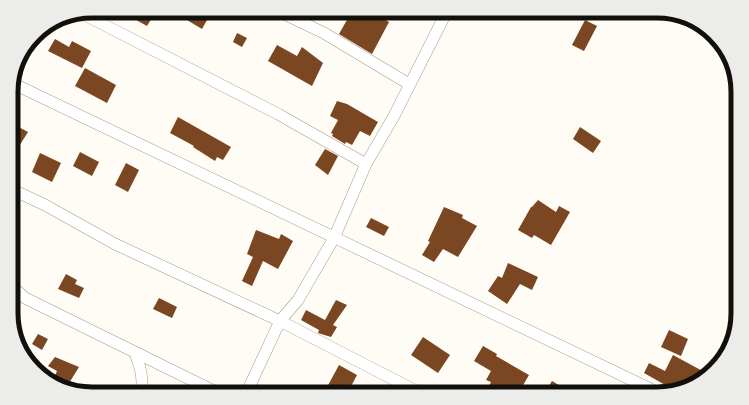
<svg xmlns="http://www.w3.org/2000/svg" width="749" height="405" viewBox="0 0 749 405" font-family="Quicksand,sans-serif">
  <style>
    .building { fill: #7a4722 }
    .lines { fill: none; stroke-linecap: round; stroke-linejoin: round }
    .minor-casing { stroke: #a49d8d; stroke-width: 12 }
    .minor { stroke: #fff; stroke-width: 11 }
    .rim { fill: none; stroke: #12100a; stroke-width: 5 }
  </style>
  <rect width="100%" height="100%" fill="#fefcf5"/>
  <g class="building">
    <polygon points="120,11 156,11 147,26"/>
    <polygon points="172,11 212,11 202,29"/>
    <polygon points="352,11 382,11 379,16 389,22 372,54 339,34"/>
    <polygon points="585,20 597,26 584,51 572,45"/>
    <polygon points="237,33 247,38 242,47 233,42"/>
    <polygon points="55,39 69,47 72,41 91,51 82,68 48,51"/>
    <polygon points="277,45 297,56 302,47 323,63 312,86 268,61"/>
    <polygon points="85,68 116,85 107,103 75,86"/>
    <polygon points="337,101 347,104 378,122 370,136 360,131 352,145 346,142 345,144 332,136 333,134 331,133 338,120 330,116"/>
    <polygon points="178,117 231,147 223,160 217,157 215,161 193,147 194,146 170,133"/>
    <polygon points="11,123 28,132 11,159"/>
    <polygon points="580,127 601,141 593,153 573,139"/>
    <polygon points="325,149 338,156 328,175 315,165"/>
    <polygon points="80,152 99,162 92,176 73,166"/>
    <polygon points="40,153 61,163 52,182 32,172"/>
    <polygon points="126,163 139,170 128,192 115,185"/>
    <polygon points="538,200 556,212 559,206 570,212 551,245 534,235 532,238 518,230 531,207 532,207"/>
    <polygon points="444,207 463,215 462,218 477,226 458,257 443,249 434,262 422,255 430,242 428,241"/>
    <polygon points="371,218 389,227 384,236 366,227"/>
    <polygon points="256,230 279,239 281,234 293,241 278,269 263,261 252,286 242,281 253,257 247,254"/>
    <polygon points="508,263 538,277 532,290 520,284 507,304 488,291 498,276 502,278"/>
    <polygon points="66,274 77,280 75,284 84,288 79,298 58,289"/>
    <polygon points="159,298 177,307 172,318 153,309"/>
    <polygon points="336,300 347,305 333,325 337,327 331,337 318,333 319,330 301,320 306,310 325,320"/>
    <polygon points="669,330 688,339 681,356 661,347"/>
    <polygon points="38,334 48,339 42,350 32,344"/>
    <polygon points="423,337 450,355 438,373 411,355"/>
    <polygon points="483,346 497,354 496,356 529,375 518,394 485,394 491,382 486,380 491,371 474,361"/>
    <polygon points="673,355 708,374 702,381 674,390 644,373 649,363 665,371"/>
    <polygon points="55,357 79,367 66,388 56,386 52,382 57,371 48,366"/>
    <polygon points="339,365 357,375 347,394 335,394 326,389"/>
    <polygon points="552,381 574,394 544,394"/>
  </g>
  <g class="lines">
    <defs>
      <g id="minor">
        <polyline points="278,11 324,33 409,84"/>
        <polyline points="81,13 278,114 366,164"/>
        <polyline points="12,83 661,394"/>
        <polyline points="11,189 45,205 115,244 280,321 422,394"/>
        <polyline points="12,286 25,298 220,394"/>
        <path d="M135,353C140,366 144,379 141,394"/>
        <polyline points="246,394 280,321 298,300 334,238 366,164 394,116 447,11"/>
      </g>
    </defs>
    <use href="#minor" class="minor-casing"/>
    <use href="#minor" class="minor"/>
  </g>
  <path d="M0 0H749V405H0ZM92 18H657A74 74 0 0 1 731 92V313A74 74 0 0 1 657 387H92A74 74 0 0 1 18 313V92A74 74 0 0 1 92 18Z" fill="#ececeb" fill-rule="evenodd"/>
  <path class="rim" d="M92 18H657A74 74 0 0 1 731 92V313A74 74 0 0 1 657 387H92A74 74 0 0 1 18 313V92A74 74 0 0 1 92 18Z"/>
</svg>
